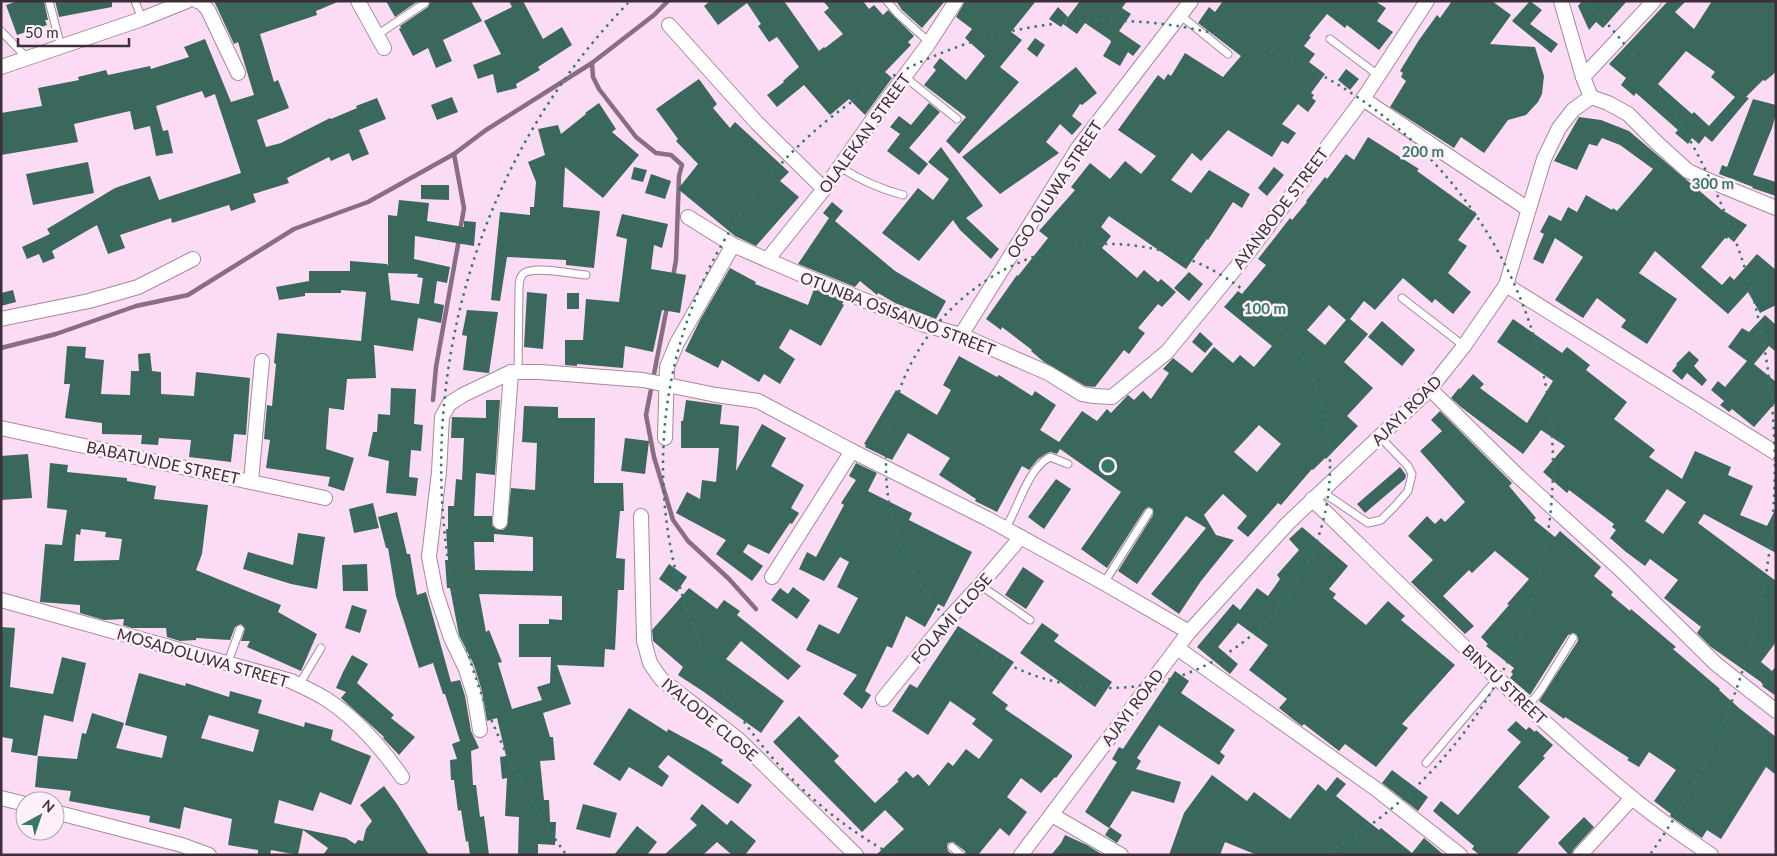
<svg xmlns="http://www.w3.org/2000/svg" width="1777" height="856" viewBox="0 0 1777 856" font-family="Lato,sans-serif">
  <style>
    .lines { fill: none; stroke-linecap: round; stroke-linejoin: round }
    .stream { stroke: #896d82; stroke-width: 4.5 }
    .building { fill: #3b685d; fill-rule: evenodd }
    .lane-casing { stroke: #a6889f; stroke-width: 9 }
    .street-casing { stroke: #a6889f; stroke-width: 16 }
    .lane { stroke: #fff; stroke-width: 7 }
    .street { stroke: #fff; stroke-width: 14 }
    .ring { fill: none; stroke: #367869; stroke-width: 2.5; stroke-dasharray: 2.5 5 }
    .labels { text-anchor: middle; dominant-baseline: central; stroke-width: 5; stroke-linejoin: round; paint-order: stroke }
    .street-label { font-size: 16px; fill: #3c2f39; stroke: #fdf0f9 }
    .centre { fill: #367869; stroke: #fdf0f9; stroke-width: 2.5 }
    .ring-label { font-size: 15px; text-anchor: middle; font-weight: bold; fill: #367869; stroke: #fdf0f9; stroke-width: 5; stroke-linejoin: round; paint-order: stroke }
  </style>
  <rect width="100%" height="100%" fill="#fcdcf4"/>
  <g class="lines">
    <g class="stream">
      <polyline points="592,63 593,77 599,89 636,137 656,153 671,155 682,165 679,176 676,260 673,277"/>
      <polyline points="454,154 464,208 460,231"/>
      <polyline points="667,307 646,415 654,457 673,520 688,541 729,579 756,609"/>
      <polyline points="1,348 56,334 136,306 188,295 294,229 368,202 454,154 486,130 592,63 654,15 668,1"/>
      <polyline points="433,400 436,367 459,239"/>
    </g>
  </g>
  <g class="building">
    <polygon points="18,1 44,1 48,20 45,20 47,25 17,35 6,5"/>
    <polygon points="55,1 112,1 112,7 59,17"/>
    <polygon points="214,1 340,1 316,11 317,15 260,34 274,82 278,80 289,108 257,120 266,147 281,143 330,118 331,119 357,108 356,106 377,98 386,119 359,130 369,154 352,161 349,153 331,161 329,157 287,178 289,183 253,194 256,202 231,211 229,205 172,223 171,218 120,235 125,248 108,254 97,225 52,251 55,258 43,263 39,254 27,259 22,247 50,234 47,229 115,188 150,176 159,200 241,173 215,94 205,98 202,91 156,106 163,131 168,130 173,153 156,156 150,126 134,130 130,111 74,124 78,142 1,155 1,113 42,106 38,88 79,80 78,77 106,70 108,75 150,66 151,69 189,57 184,47 205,39 231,102 254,95 238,42 234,44"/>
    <polygon points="386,1 418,1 395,17"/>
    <polygon points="430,1 471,1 482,21 443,40 452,61 436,68 428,48 413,56 399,29 401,28 400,26 428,7"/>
    <polygon points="509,1 523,1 543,39 562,27 572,45 538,67 540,70 516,84 517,88 497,93 493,74 478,79 473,65 501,54 484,21 512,7"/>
    <polygon points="710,1 784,1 819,51 824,47 825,48 843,34 824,12 829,8 823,1 863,1 869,9 874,5 883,15 888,10 914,36 908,42 911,45 885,72 892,78 865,115 849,99 830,115 804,85 777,107 767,95 784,82 783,81 799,67 777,37 769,42 758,26 761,24 747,3 718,25 704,6"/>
    <polygon points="896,1 945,1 922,28 902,10"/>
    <polygon points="965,1 1036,1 1011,32 1022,40 1000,67 1019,82 959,154 946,141 966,117 924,85 936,70 933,67 940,58 966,80 985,56 965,38 972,29 956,17"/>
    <polygon points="1080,1 1127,1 1122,8 1131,14 1119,31 1141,46 1133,56 1128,52 1120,66 1103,56 1111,42 1110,40 1085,23 1077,34 1063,24"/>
    <polygon points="1223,1 1375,1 1386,8 1377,21 1393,32 1379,50 1347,25 1345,28 1327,14 1309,36 1311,37 1304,46 1315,54 1309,62 1325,74 1311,93 1314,95 1312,98 1316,101 1308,112 1298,104 1282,124 1296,133 1288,144 1282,141 1272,157 1228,130 1201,161 1192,153 1171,180 1191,193 1209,170 1250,194 1242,208 1233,202 1208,240 1207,239 1186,269 1109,216 1101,227 1111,236 1102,248 1137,278 1144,270 1158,282 1161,279 1176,292 1162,307 1158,304 1138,328 1145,333 1129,354 1124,350 1095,387 1085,386 1044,362 1031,351 1032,350 1002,327 1001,330 986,319 1017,275 1018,276 1048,238 1039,231 1075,190 1071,187 1090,163 1110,179 1125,161 1141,174 1156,156 1118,130 1158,75 1164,80 1168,74 1171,76 1185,53 1223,77 1241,56 1198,23 1209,7 1215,12"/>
    <polygon points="1452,1 1492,1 1511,15 1490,44 1535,47 1544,76 1542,94 1538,102 1526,115 1508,120 1484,153 1461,137 1454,148 1390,107 1406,81 1401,77 1403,73 1400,71 1419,40 1437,15 1440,18"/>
    <polygon points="1530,1 1542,10 1530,24 1558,44 1551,53 1512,21"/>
    <polygon points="1582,1 1627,1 1603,28 1596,22 1589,30 1578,6"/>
    <path d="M1668,1H1686L1675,12L1694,29L1712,1H1776V72L1765,81L1763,80L1746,97L1749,98L1712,142L1705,136L1699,144L1692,138L1688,144L1675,133L1678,130L1636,93L1634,96L1621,85L1626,78L1609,64ZM1686,51L1715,72L1711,77L1735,97L1709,126L1694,112L1692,114L1658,84Z"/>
    <polygon points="1058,7 1068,17 1061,27 1049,19"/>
    <polygon points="1035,38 1045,45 1037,57 1027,49"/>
    <polygon points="1076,67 1097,93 1082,105 1080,104 1072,116 1082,124 1072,135 1060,124 1046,142 1059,153 1000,194 962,157"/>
    <polygon points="1346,69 1359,79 1350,90 1338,80"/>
    <polygon points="699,79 717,104 713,108 730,128 735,122 789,172 780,181 799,197 756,246 735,236 678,189 698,164 676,141 678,139 656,109"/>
    <polygon points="452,97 458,112 437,120 431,105"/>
    <polygon points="1753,99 1776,105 1776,113 1772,128 1753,175 1776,182 1776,196 1752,188 1753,187 1719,174 1722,165 1727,167"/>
    <polygon points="599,103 616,129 612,132 639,155 603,198 565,167 563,207 600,211 594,268 566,265 566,260 507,257 500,301 491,300 500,212 530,215 530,207 534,207 536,182 528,162 545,155 538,129 558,125 561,134 586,114 585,113"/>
    <polygon points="929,103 940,112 909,148 928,164 919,175 887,151 900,134 890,127 899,116 911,125"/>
    <polygon points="1579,117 1601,120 1629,131 1722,210 1747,225 1734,242 1728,237 1727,239 1725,238 1701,267 1722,285 1730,276 1734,280 1757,254 1776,270 1776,305 1760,313 1748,292 1728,314 1655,251 1639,273 1677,299 1647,344 1621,327 1626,320 1597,298 1583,318 1555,300 1583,257 1555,238 1543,264 1533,259 1544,234 1540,232 1549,215 1561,221 1568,207 1577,212 1586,195 1612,210 1613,208 1617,211 1653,169 1620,145 1602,138 1597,146 1589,144 1577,170 1554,161"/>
    <path d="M1368,137L1419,169L1417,171L1477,214L1458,240L1467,246L1448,273L1471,292L1453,314L1435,299L1432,303L1403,278L1375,310L1364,301L1350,319L1368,334L1344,362L1373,388L1347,416L1358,426L1326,459L1325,458L1313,470L1312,469L1281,505L1278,503L1248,537L1237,528L1247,516L1223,494L1204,515L1216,535L1234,540L1201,581L1179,614L1151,594L1206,528L1186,516L1137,584L1118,571L1153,515V509L1149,507L1145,509L1107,568L1081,549L1121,492L1060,449L1057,454L1051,452L1047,453L1038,459L1029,470L1022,466L997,512L975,501L976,499L939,475L950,458L908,433L892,460L865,447L866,445L864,444L896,390L937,415L951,390L943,385L959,356L997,377L999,375L1032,396L1035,391L1056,405L1040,430L1059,442L1082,411L1097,421L1107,409L1111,413L1128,395L1134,400L1143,391L1151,399L1169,373L1163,369L1173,358L1192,373L1214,347L1233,363L1240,355L1254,367L1272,346L1224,307L1238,291L1242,294L1266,265L1258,259L1290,218L1292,220L1307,202L1306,201L1325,177L1327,179L1346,154L1354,160ZM1329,305L1346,320L1325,345L1307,330ZM1259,425L1281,444L1257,472L1234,452Z"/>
    <polygon points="941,147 983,206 966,218 999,249 991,259 960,230 953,220 919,261 882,233 918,188 933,200 949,179 928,162"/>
    <polygon points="88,162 94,193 33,205 26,174"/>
    <polygon points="634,167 647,170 643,182 631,179"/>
    <polygon points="1274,167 1284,175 1267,196 1258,188"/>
    <polygon points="651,174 671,181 665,199 645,193"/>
    <polygon points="421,185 449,185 449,200 421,199"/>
    <path d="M399,200L429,203L427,221L464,227V221L476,222L474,246L415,236L414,259L450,267L447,283L437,281L434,303L444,305L441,323L418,318L413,351L374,345L376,378L347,379L344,410L329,408L326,449L354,458L344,491L328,486L330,477L266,468L270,440L264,439L267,405L272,406L276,364L274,363L277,333L361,341L366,292L341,290V293H305V296L279,300L276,287L309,281V271H350V261L387,264L388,266V215L397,216ZM388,273L418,274L417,277L423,278L419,304L391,300Z"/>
    <polygon points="832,202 843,211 835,221 895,271 946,301 936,319 895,303 878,293 877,295 860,281 855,287 798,264 829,218 823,213"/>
    <polygon points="622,214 668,224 662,248 654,245 651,269 686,275 680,313 662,310 653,352 625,346 623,368 577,364 577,366 565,365 565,340 583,340 586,299 619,302 627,239 616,236"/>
    <polygon points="730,268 756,282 755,284 808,305 814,289 844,301 842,304 844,305 821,346 790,329 779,348 795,359 780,384 764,374 759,382 722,360 718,368 685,351 700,320"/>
    <polygon points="1189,272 1203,284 1189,301 1174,288"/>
    <polygon points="13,290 16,302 1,306 1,293"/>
    <polygon points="527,292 547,294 543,349 524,347"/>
    <rect x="567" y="293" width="12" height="16"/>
    <polygon points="467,310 498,312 489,373 488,373 463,370 467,336 462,335"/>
    <polygon points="1765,315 1776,325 1776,352 1769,346 1754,364 1776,382 1776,402 1754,427 1732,409 1729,412 1720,405 1724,401 1711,390 1718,381 1725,387 1747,361 1728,347 1742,328 1749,332"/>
    <path d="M1513,319L1562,353L1567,347L1590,365L1586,370L1627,402L1614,419L1655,450L1649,457L1682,479L1695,451L1731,467L1728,475L1753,486L1740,515L1767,526L1776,508V553L1704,514L1698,523L1776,581V642L1761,662L1772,671L1776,666V696L1762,686L1763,685L1761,682L1711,647L1697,633L1701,627L1664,598L1678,580L1650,559L1645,566L1626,552L1610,538L1616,530L1612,527L1614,524L1569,490L1567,493L1543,472L1565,446L1541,430L1523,454L1461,407L1451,398L1459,388L1460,389L1473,374L1484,384L1480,388L1527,423L1553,381L1497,342ZM1667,489L1686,502L1663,534L1645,521Z"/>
    <polygon points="1382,321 1415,350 1402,366 1368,337"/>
    <polygon points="1200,332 1213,344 1205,353 1192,342"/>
    <polygon points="67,346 86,347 85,358 104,360 101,394 130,395 131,371 139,371 138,354 150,353 152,371 161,372 161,394 194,396 196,372 250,378 246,435 234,434 231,462 189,457 191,440 159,438 158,445 141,444 142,435 102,434 102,423 65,418 70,384 64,384"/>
    <polygon points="1689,351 1699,360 1694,366 1707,380 1702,386 1687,373 1682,380 1672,371 1677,365 1676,364"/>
    <polygon points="391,388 416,389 414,424 423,425 421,451 411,450 409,477 418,478 416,496 386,493 389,461 368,456 373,432 377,432 378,414 390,415"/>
    <path d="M486,400H500L495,475L476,473L474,516H492V525L496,529L503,530L507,526L511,488L535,490L537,443L522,442L524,406L558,407V418H595L594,483H623L624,511H620L616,558L625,559L624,590H618L615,650L605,649L604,667L557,665L571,704L543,713L550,737H553L555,760L540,761L544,800H549L550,822H556L555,845L538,844V855H518L519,817L505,816L507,778L502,779L500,757L506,756L497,718L487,721L482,691L474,665L459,635L450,588H447L445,560H448L446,529H448V506H454L456,479L462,480L464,438H451L452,417L486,418ZM494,534L533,537V571L475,570L474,542H494ZM479,594L562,596V620L549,619V624H519V657H551L550,683L537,687L542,700L512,709L498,663L502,662L489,630L486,632Z"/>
    <polygon points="686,400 722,405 720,424 739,426 736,471 762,424 786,438 771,466 804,485 791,508 799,513 792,524 790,523 769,554 748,544 743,552 763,566 752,581 716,554 726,540 676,513 687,492 700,499 702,480 716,482 719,448 681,448 681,421 683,421"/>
    <polygon points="1440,411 1512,483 1509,486 1536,518 1534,520 1555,537 1560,531 1601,567 1594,576 1613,592 1611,595 1630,611 1631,609 1676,647 1673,649 1720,689 1719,690 1739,708 1776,737 1776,775 1766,767 1721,839 1707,830 1702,838 1670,816 1671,814 1654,801 1676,770 1649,752 1639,767 1627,760 1629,758 1565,717 1564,719 1539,701 1578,641 1578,638 1576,634 1573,633 1568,635 1530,695 1510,678 1513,674 1511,672 1514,668 1486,646 1488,644 1481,637 1509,605 1507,604 1529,579 1495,551 1472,573 1469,570 1443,596 1474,626 1465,634 1411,582 1433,560 1408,536 1427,516 1435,524 1441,518 1445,522 1465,502 1420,451 1442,431 1431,420"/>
    <polygon points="625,438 649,441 645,474 621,471"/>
    <polygon points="28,454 32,498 1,500 1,456"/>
    <path d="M50,463L68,465L67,472L127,478V481L156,486L154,499L208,505L202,554L196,570L281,605L278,612L317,634L301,671L247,647L250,641H241L245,629L241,624L235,627L230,640L196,638V640L180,641L167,637L166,628H132L123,625L124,619L104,620L80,613V605L40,602L45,544L62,545L67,510L47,508ZM81,529L106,532L105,537L122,539L119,560L74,561L76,534L80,535Z"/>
    <polygon points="856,463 877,473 868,491 912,513 909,520 972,552 944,607 938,604 925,627 906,616 892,648 887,646 865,691 871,695 862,709 843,694 857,675 806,650 819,624 839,634 858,598 837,587 849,562 840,557 824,581 799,569 807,552 816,557 844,505 841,503 856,480 849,476"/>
    <polygon points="1400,467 1406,475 1405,479 1365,513 1357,504"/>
    <polygon points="1056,479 1071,489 1044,529 1028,517"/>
    <polygon points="373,503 379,528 354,533 349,509"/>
    <polygon points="397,512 407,554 410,554 417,595 426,592 451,682 460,680 465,696 471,731 479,748 471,751 473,785 476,785 480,817 484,816 489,855 470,855 468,841 466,842 461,810 458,811 454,780 451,780 450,760 457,759 452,744 460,741 445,694 443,694 433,663 419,668 396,596 388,548 386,548 378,517"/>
    <polygon points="1302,527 1348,566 1329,589 1336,594 1333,598 1366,625 1388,601 1405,616 1401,620 1455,665 1402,724 1408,728 1376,767 1345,744 1339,751 1304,724 1302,726 1294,720 1279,708 1287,699 1249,670 1268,645 1238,623 1218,647 1238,664 1230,674 1197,647 1233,604 1240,610 1257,588 1268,596 1280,579 1277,575 1299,550 1289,539"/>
    <polygon points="298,533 325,537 317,589 291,584 243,569 248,552 293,565"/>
    <polygon points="367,564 368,591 343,591 342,565"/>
    <polygon points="669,564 687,577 677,592 659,579"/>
    <polygon points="1023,567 1044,581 1026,609 1005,595"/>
    <polygon points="793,587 810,600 797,619 771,600 780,588 788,594"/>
    <polygon points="689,588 717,609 724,600 740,611 737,615 801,666 788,680 741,641 726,659 784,701 761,733 704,692 678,675 683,667 653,641 652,630"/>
    <polygon points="352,605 367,610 360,633 345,628"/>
    <polygon points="1042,623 1059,635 1054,641 1112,682 1095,707 1020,653"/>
    <polygon points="958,626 1014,662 992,693 1008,705 1005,709 1072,755 1072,757 1056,778 1055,777 1041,793 1021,778 1007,797 1027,812 1009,836 1000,828 978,855 966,855 965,851 953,842 948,843 947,846 948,851 953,855 876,855 904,829 885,810 862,832 773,742 799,716 839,756 834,761 875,803 899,781 897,780 906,771 913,778 918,774 929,786 948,762 953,766 966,749 979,759 993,740 972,724 976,719 950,701 928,735 892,711 910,684 917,688"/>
    <polygon points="1,627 15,628 10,687 53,694 62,657 86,663 73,722 44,715 37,756 11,752 13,739 1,737"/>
    <polygon points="352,655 368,664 357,683 394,715 391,718 415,737 399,755 383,738 384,737 341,698 346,692 336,688 343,672"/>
    <polygon points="1175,671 1189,681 1181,693 1235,730 1220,752 1225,756 1219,765 1159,725 1137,758 1141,761 1136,769 1181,782 1174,803 1132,791 1109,828 1085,812 1117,762 1112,759 1119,747 1123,749"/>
    <path d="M139,673L185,686L186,683L229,697L230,691L262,700L258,713L304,727L305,722L333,730L331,740L371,756L351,805L320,792L313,811L279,800L274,823L346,838L355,844L358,840L363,841L366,829L372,821L360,805L384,786L397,804L429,855H323L328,848L303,830L298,855L271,850L270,855H258V850L228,845L232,819L184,807L180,829L149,822L150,816L69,801L71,791L35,787L38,756L77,759L82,733L86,734L92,713L124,723L116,748L162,758L167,736L125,725ZM209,715L259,730L253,752L201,738Z"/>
    <polygon points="629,708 667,732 668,729 707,750 723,760 721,763 752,785 738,804 668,755 658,767 669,776 662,787 629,767 620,781 593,764"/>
    <polygon points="1516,721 1526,730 1529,727 1535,732 1536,730 1553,745 1543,756 1545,758 1518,787 1550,817 1516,855 1480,855 1472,849 1474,846 1433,811 1441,801 1458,815 1521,742 1507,730"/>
    <polygon points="1392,770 1428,797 1418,811 1382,783"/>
    <polygon points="1212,775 1247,801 1254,792 1290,819 1318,784 1326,791 1337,777 1346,784 1336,796 1379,830 1381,828 1412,853 1424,838 1444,855 1257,855 1225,842 1220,855 1169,855 1184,813"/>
    <polygon points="583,804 617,813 610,838 576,829"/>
    <polygon points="702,804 727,825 731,820 756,841 745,855 732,855 717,842 703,855 664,855 697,825 690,819"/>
    <polygon points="1584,817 1594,827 1574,849 1571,855 1569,855 1558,843"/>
    <polygon points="637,826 657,842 647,855 614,855"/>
    <polygon points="1110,827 1122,835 1117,843 1105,835"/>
    <polygon points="1065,835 1087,845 1103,855 1051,855 1061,843"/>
  </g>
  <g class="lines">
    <defs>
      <g id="lane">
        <polyline points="49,1 61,47"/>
        <polyline points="135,1 142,19"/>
        <polyline points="887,1 898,14 929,42"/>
        <polyline points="1180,15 1228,54"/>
        <polyline points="1,31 27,58"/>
        <polyline points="377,35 425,3"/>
        <polyline points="1330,39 1378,75"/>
        <polyline points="905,77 957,119"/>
        <path d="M840,167C860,180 880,189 903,195"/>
        <polyline points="1402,298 1464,346"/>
        <path d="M518,372L519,290C519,284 519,278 523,274C532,265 572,274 586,275"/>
        <polyline points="1321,491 1368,523 1381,520 1396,505 1408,491 1412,474 1408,466 1380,437"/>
        <path d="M1005,529C1019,507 1027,469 1050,457L1068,464"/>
        <polyline points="1104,583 1149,512"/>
        <polyline points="980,585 1030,620"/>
        <polyline points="228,662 240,629"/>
        <polyline points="299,685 321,648"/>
        <polyline points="1528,706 1541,690 1573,638"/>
        <polyline points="1426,763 1497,679"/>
        <polyline points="952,847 961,855"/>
      </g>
      <g id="street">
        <polyline points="197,1 201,2 208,10 238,73"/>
        <polyline points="358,1 384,48"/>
        <polyline points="1561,1 1583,77 1591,97"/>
        <polyline points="669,25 757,123 824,189"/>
        <polyline points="1,67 142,19 187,1"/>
        <polyline points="1583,77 1654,1"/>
        <polyline points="1363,99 1528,209"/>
        <polyline points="688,217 733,245 800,274 925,325 961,335 1048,373 1082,394 1094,396 1112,397 1167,352 1248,253 1363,99 1427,1"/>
        <polyline points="767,260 824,189 878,112 927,46 956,1"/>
        <polyline points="1506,285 1776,453"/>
        <polyline points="1,319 89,301 138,287 193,259"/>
        <polyline points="961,335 1078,148 1191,1"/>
        <polyline points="1430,389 1518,476 1622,571 1716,664 1776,711"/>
        <polyline points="1,428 325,498"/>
        <polyline points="665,438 667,367 677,343 733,245"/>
        <polyline points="251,481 262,361"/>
        <path d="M1312,499C1416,600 1519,704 1631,797C1656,818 1684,836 1711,855"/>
        <polyline points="641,516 644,641 650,663 661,679 738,739 856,855"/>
        <polyline points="500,522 511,372"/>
        <polyline points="772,577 852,451"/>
        <path d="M1,600L291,681C303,687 315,692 326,699C357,719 381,747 402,777"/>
        <polyline points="1177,648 1376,789 1460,855"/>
        <polyline points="883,699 943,625 980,585 1021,537"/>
        <polyline points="480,730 474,694 466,669 451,638 436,593 429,557 439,472 442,417 449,404 463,395 511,372 540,372 643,380 716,395 758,401 852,451 988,519 1104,583 1189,632"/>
        <polyline points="1,798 25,804"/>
        <polyline points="55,812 182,845 209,855"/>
        <polyline points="1052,815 1121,855"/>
        <polyline points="1021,855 1189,632 1288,523 1430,389 1464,346 1506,285 1544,159 1559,128 1573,110 1591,97 1608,103 1628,114 1657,143 1688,171 1710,181 1776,208"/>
        <polyline points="1580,855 1632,798"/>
      </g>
    </defs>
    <use href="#lane" class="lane-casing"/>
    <use href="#street" class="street-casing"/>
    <use href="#lane" class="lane"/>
    <use href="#street" class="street"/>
  </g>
  <g class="ring">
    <circle cx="1108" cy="466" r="222"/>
    <path d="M889 853A445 445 0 1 1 1327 853"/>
    <path d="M565 853A667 667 0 0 1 628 3M1588 3A667 667 0 0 1 1651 853"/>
  </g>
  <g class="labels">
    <g class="street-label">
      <text transform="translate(864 133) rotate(-54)">OLALEKAN STREET</text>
      <text transform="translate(1054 189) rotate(-57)">OGO OLUWA STREET</text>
      <text transform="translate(1280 208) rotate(-53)">AYANBODE STREET</text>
      <text transform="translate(898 313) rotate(21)">OTUNBA OSISANJO STREET</text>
      <text transform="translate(1406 410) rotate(-45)">AJAYI ROAD</text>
      <text transform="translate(163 462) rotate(12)">BABATUNDE STREET</text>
      <text transform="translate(951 618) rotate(-49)">FOLAMI CLOSE</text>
      <text transform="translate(203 657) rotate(16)">MOSADOLUWA STREET</text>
      <text transform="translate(1505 684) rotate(43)">BINTU STREET</text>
      <text transform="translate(1132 707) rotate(-53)">AJAYI ROAD</text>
      <text transform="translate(710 719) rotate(40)">IYALODE CLOSE</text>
    </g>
  </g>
  <circle cx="1108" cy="466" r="8" class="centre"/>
  <g class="ring-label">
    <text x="1423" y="157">200 m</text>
    <text x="1713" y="189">300 m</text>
    <text x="1265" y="314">100 m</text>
  </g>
  <rect width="1777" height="856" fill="none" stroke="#3c2f39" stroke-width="5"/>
  <g transform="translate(40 816) rotate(40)"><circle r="24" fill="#fdf0f9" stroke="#b0a3ac"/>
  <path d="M0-4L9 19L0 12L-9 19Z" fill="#367869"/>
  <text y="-8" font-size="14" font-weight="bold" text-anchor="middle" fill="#3c2f39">N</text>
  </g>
  <path d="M18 38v8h111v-8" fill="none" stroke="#3c2f39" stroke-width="2.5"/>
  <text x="25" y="38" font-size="15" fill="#3c2f39" stroke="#fdf0f9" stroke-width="4" paint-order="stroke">50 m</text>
</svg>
